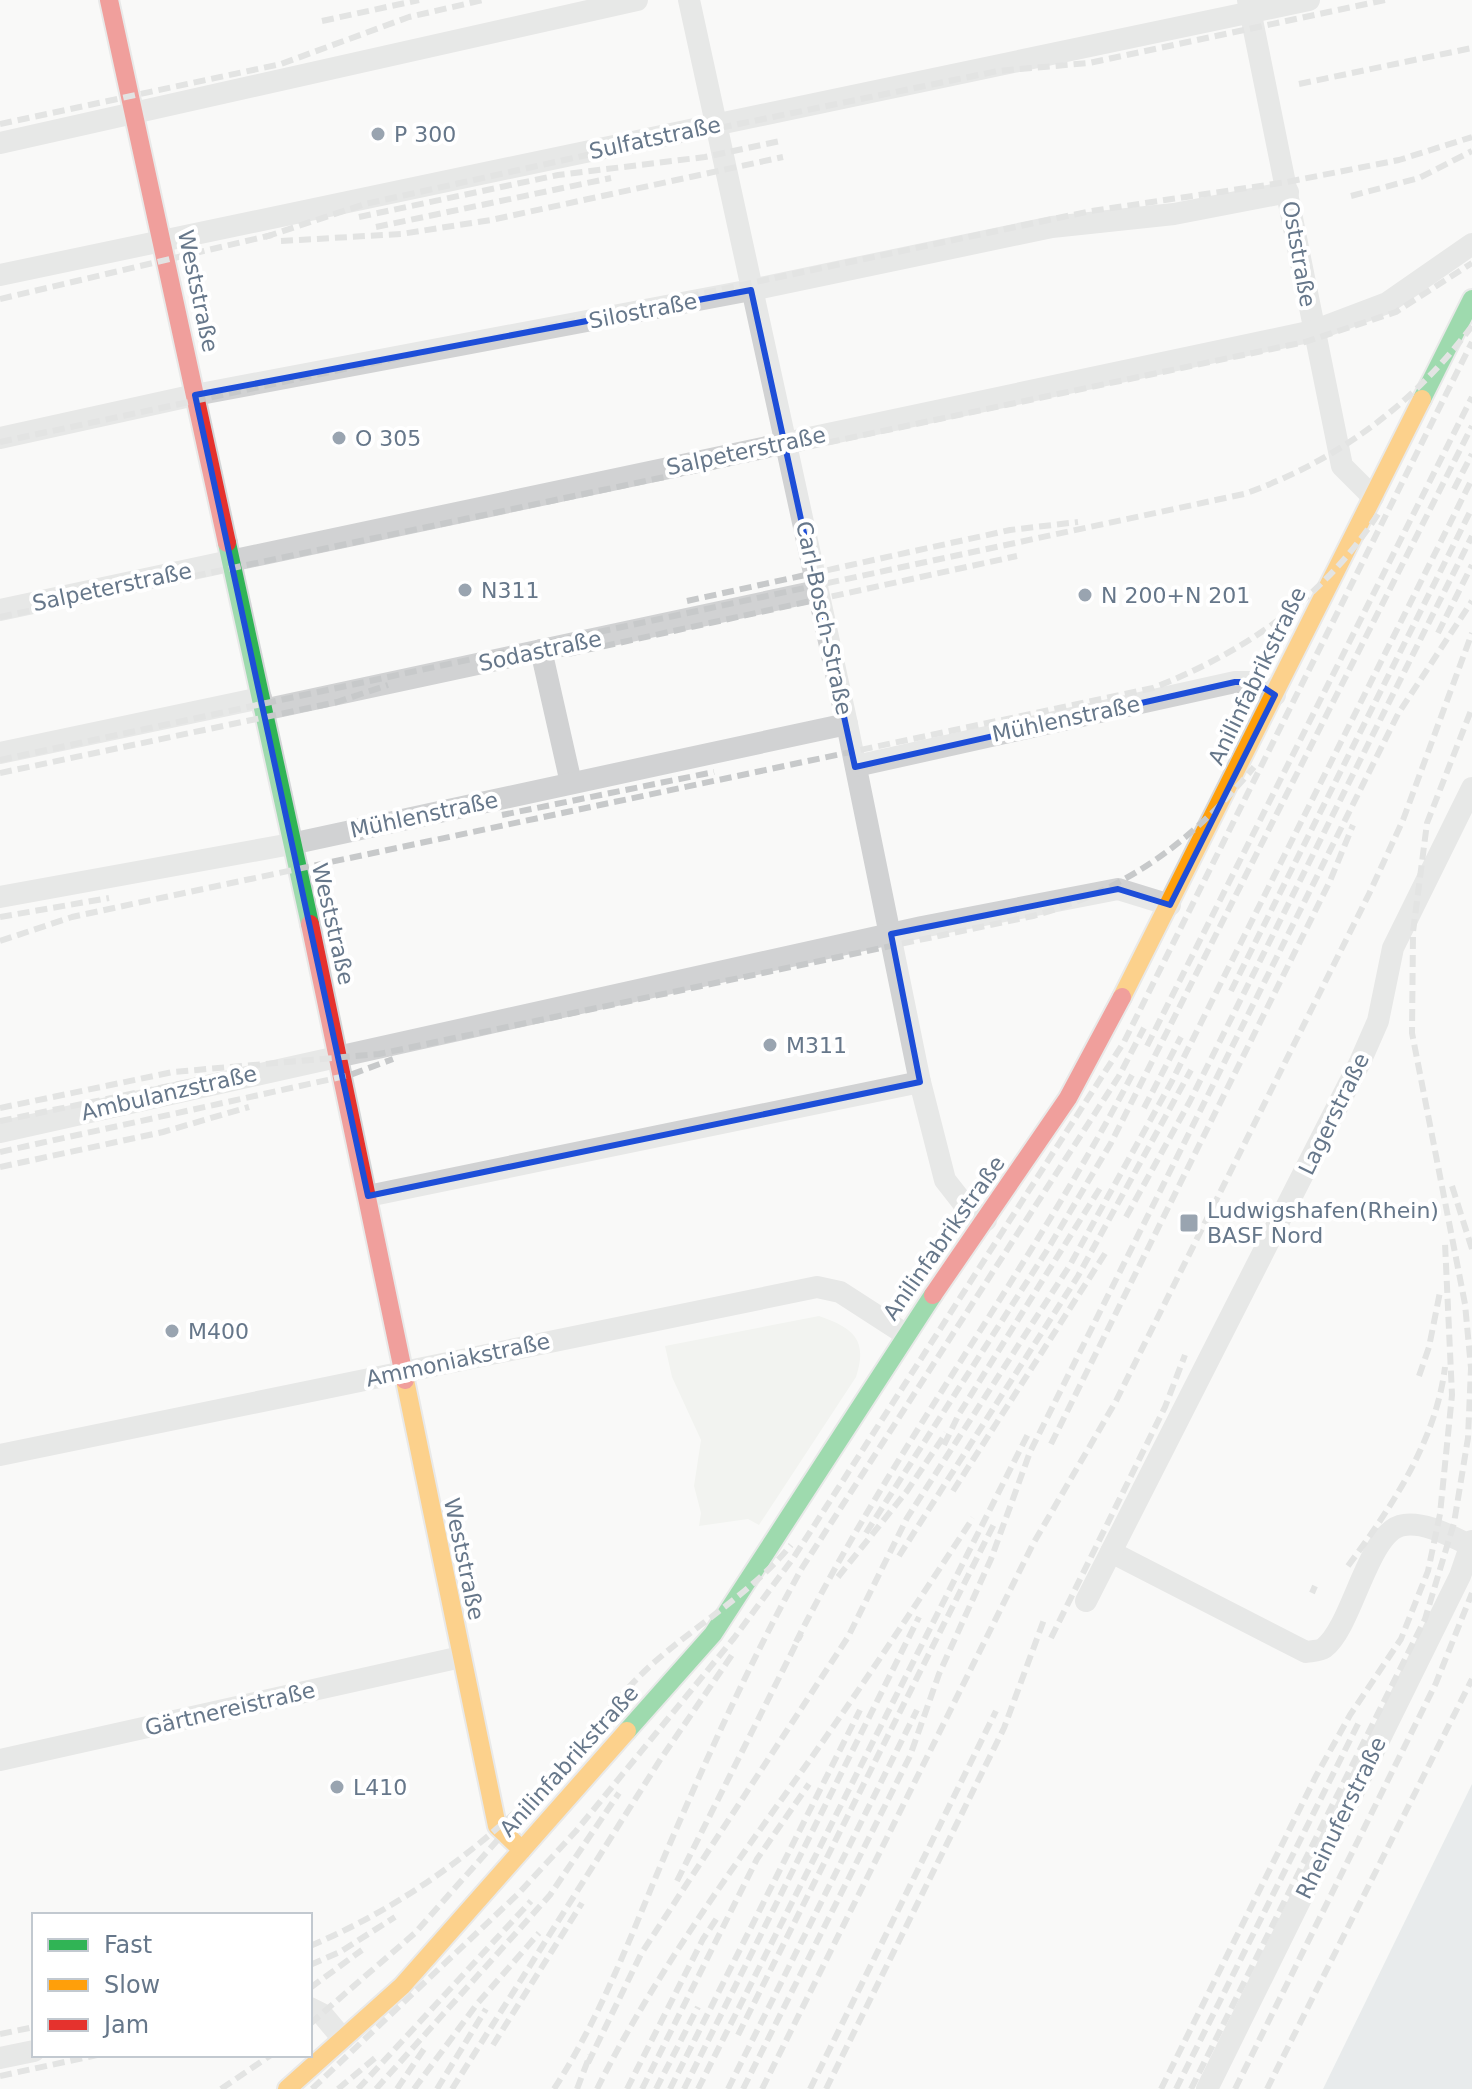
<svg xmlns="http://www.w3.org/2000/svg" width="1472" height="2089" viewBox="0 0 1472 2089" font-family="'DejaVu Sans',sans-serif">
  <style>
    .green { fill: #e8ece6 }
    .water { fill: #d2dadd }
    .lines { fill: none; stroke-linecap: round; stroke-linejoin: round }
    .fast-casing { stroke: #d4d6d7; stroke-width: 22 }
    .slow-casing { stroke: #d4d6d7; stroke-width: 22 }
    .jam-casing { stroke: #d4d6d7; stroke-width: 22 }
    .street { stroke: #d1d2d3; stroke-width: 22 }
    .fast { stroke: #30b455; stroke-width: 18 }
    .slow { stroke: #ff9f0a; stroke-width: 18 }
    .jam { stroke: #e5322d; stroke-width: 18 }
    .rail { stroke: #c7c9ca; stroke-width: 6; stroke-dasharray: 12 6; stroke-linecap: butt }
    .marked { fill: none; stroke: #1d4ed8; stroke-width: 6; stroke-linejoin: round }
    .poi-dot { fill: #99a4b0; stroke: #fff; stroke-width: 3 }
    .labels { text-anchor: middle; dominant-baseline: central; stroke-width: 8; stroke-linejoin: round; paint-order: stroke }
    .poi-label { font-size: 22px; fill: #66778a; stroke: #fff; text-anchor: start }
    .street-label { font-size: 22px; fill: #66778a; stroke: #fff }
  </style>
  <rect width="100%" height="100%" fill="#f9f9f8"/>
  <path class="green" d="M819,1316C854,1328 868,1340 856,1377L759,1525L748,1519L699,1526L701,1513L694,1486L701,1440L672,1377L665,1346Z"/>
  <polygon class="water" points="1472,1784 1472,2089 1323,2089"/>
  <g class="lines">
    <defs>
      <g id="fast">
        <polyline points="1422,399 1472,299"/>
        <polyline points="227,543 310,924"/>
        <polyline points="627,1731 713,1634 933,1295"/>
      </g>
      <g id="slow">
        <polyline points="1122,997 1422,399"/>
        <polyline points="405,1380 497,1826 522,1850"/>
        <polyline points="287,2089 402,1986 627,1731"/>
      </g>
      <g id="jam">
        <polyline points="109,0 227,543"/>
        <polyline points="310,924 405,1380"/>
        <polyline points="933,1295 1068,1098 1122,997"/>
      </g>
    </defs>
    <use href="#fast" class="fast-casing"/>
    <use href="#slow" class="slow-casing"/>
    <use href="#jam" class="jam-casing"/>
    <g class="street">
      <polyline points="689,0 847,724 920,1082 945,1180 963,1203 986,1220"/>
      <polyline points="1248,0 1342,466 1373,497"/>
      <polyline points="0,143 637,0"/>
      <polyline points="0,275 1309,0"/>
      <polyline points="0,438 195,395 751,290 1052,227 1174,214 1288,192"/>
      <polyline points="0,610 1313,331 1387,303 1472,244"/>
      <polyline points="541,650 571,783"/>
      <polyline points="263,710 817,591"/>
      <polyline points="0,753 261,698"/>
      <polyline points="856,766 1235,682 1255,682 1275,695"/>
      <polyline points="0,897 291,844 847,724"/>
      <polyline points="0,1132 922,927 1118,889 1170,905"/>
      <polyline points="368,1196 920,1082"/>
      <polyline points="0,1455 817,1287 840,1292 905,1334"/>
      <path d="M1111,1552L1306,1652C1312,1651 1320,1651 1324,1648C1353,1626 1368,1529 1404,1525C1426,1522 1450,1536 1470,1545"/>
      <polyline points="1086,1601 1360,1062 1378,1021 1393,948 1472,788"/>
      <polyline points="0,1760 461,1657"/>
      <polyline points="310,2008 322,2014 343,2039"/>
      <polyline points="0,2058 34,2051"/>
      <polyline points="1207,2089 1460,1576 1472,1541"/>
    </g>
    <use href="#fast" class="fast"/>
    <use href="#slow" class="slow"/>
    <use href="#jam" class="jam"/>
    <g class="rail">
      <polyline points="322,21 419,0"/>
      <polyline points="1299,84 1472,48"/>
      <polyline points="0,124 281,64 409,17 483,0"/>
      <polyline points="1351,196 1419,178 1472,151"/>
      <polyline points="359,217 558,175 705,157 780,141"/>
      <polyline points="376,227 611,178"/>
      <polyline points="265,237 365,204 587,155 998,71 1089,63 1385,0"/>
      <polyline points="281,241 401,234 491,220 783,157"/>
      <polyline points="0,299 272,235"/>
      <polyline points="0,442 1091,211 1287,182 1399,160 1472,137"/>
      <polyline points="1454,489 1472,454"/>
      <polyline points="687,601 1010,530 1078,522"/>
      <polyline points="0,617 1305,342 1396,312 1472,263"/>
      <polyline points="1438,633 1472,565"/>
      <polyline points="568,654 1017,556"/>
      <path d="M0,760L1244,494C1337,461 1413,405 1472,326"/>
      <polyline points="0,773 337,702 388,685"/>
      <polyline points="502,815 714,772"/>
      <polyline points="0,917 109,898"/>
      <path d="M0,941L72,917L137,903L1153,688C1245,652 1324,598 1378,514"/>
      <polyline points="1231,991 1472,508"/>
      <polyline points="1147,1046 1472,397"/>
      <path d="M0,1108L173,1072L379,1054L1033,916C1127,890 1193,841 1254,767"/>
      <polyline points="1144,1108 1181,1037"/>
      <polyline points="0,1121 203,1079"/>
      <polyline points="0,1152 350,1075 393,1059"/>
      <polyline points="0,1167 163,1132 249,1107"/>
      <polyline points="1452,1186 1472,1249"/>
      <polyline points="1126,1217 1190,1101 1472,536"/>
      <polyline points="1419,1376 1429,1347 1440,1292"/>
      <polyline points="1051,1444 1330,881 1353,825"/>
      <polyline points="944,1445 959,1414 1102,1185"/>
      <polyline points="953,1491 1106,1252"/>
      <polyline points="866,1533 1046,1252 1111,1143 1472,426"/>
      <polyline points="899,1556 1078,1276 1191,1070"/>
      <path d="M1348,1566C1391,1508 1436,1441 1445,1367"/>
      <polyline points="838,1577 907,1491 946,1433"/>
      <polyline points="1312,1593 1315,1586"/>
      <polyline points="1051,1638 1165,1407 1185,1355"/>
      <path d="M796,1642C895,1445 1030,1270 1132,1075"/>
      <polyline points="677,1881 801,1634"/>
      <path d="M310,1946C407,1905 493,1841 564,1763C592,1731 618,1696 649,1667C695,1625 751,1594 791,1545"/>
      <polyline points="310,1965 340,1952 395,1917"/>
      <polyline points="310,1988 362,1950"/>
      <polyline points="310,2024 415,1933 502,1835"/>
      <polyline points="0,2034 34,2027"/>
      <polyline points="738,2035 996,1520"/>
      <polyline points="493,2045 582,1903"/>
      <polyline points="588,2063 641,1954 848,1637 907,1518 1070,1265 1172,1081 1472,479"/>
      <polyline points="0,2076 97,2055"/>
      <polyline points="221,2089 271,2055"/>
      <polyline points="312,2089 519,1893 576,1831 734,1638 794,1557 1124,1042 1472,342"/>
      <polyline points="338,2089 375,2058"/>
      <polyline points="358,2089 531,1901"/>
      <polyline points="376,2089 550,1895 619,1793"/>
      <polyline points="397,2089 426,2046"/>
      <polyline points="414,2089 477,2004 539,1933"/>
      <polyline points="437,2089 486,2009"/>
      <polyline points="452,2089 660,1760 734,1652"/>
      <path d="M554,2089C603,2013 633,1930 668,1848C709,1753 752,1658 802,1568L1119,1076L1144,1028"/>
      <polyline points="577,2089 590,2055"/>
      <path d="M597,2089C656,1971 738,1861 814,1754C869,1676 921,1597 973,1518"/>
      <polyline points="627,2089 703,1939 719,1915"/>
      <polyline points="642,2089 757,1859 809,1784"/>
      <polyline points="656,2089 698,2007"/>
      <polyline points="670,2089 860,1710"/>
      <polyline points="684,2089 919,1617"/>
      <polyline points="698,2089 1029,1432"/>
      <polyline points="728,2089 917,1710"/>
      <polyline points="743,2089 910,1756 939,1674 991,1559 1030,1452 1398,714 1472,601"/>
      <polyline points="762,2089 1033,1544 1116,1401 1369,894 1403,820 1472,633"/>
      <polyline points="810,2089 996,1711"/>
      <polyline points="826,2089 1004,1728 1045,1617"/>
      <polyline points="1161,2089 1316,1776 1350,1715 1401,1639 1428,1571 1440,1514 1452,1395 1445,1243"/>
      <polyline points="1176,2089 1360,1720"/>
      <polyline points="1191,2089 1425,1619 1454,1523 1468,1438 1471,1368 1465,1304 1412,1033 1413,932 1427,823 1472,708"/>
      <polyline points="1235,2089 1436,1683 1472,1593"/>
      <polyline points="1267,2089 1472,1679"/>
    </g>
  </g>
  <path d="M0 0H1472V2089H0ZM751,290L855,767L1235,682H1255L1275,695L1170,905L1118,889L891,934L920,1082L368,1196L195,395Z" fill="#f9f9f8" fill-opacity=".55" fill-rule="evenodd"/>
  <path class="marked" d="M751,290L855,767L1235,682H1255L1275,695L1170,905L1118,889L891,934L920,1082L368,1196L195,395Z"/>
  <g class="poi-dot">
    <circle cx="378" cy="134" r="8"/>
    <circle cx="339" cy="438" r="8"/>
    <circle cx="465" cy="590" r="8"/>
    <circle cx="1085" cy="595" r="8"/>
    <circle cx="770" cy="1045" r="8"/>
    <rect x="1179" y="1213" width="20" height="20" rx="4"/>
    <circle cx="172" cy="1331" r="8"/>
    <circle cx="337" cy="1787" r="8"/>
  </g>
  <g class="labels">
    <g class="poi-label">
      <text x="394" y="134">P 300</text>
      <text x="355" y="438">O 305</text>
      <text x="481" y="590">N311</text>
      <text x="1101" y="595">N 200+N 201</text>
      <text x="786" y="1045">M311</text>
      <text x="1207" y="1210">Ludwigshafen(Rhein)<tspan x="1207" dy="25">BASF Nord</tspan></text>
      <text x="188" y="1331">M400</text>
      <text x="353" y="1787">L410</text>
    </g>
    <g class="street-label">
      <text transform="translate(655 138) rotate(-12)">Sulfatstraße</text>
      <text transform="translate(1299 254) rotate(80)">Oststraße</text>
      <text transform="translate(198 291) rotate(78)">Weststraße</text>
      <text transform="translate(643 311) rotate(-11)">Silostraße</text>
      <text transform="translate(746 451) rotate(-12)">Salpeterstraße</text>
      <text transform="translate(112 587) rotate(-12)">Salpeterstraße</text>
      <text transform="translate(824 618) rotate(78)">Carl-Bosch-Straße</text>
      <text transform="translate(540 651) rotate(-12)">Sodastraße</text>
      <text transform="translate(1257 676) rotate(-64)">Anilinfabrikstraße</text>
      <text transform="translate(1066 719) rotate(-12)">Mühlenstraße</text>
      <text transform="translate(424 815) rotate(-12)">Mühlenstraße</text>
      <text transform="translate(333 924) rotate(77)">Weststraße</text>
      <text transform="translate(169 1093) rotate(-13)">Ambulanzstraße</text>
      <text transform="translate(1334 1114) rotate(-64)">Lagerstraße</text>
      <text transform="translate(944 1238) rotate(-55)">Anilinfabrikstraße</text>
      <text transform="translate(458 1360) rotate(-12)">Ammoniakstraße</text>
      <text transform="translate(464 1559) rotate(78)">Weststraße</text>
      <text transform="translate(230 1709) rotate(-13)">Gärtnereistraße</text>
      <text transform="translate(569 1761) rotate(-48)">Anilinfabrikstraße</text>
      <text transform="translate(1341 1818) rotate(-64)">Rheinuferstraße</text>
    </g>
  </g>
  <rect x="32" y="1913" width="280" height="144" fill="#ffffff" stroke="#c2c9d0" stroke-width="2"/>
  <rect x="48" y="1939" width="40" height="12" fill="#30b455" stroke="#c2c9d0" stroke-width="2"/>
  <text x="104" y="1953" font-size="24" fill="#66778a">Fast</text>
  <rect x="48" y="1979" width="40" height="12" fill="#ff9f0a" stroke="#c2c9d0" stroke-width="2"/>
  <text x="104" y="1993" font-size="24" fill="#66778a">Slow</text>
  <rect x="48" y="2019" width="40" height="12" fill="#e5322d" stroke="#c2c9d0" stroke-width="2"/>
  <text x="104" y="2033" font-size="24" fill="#66778a">Jam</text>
</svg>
